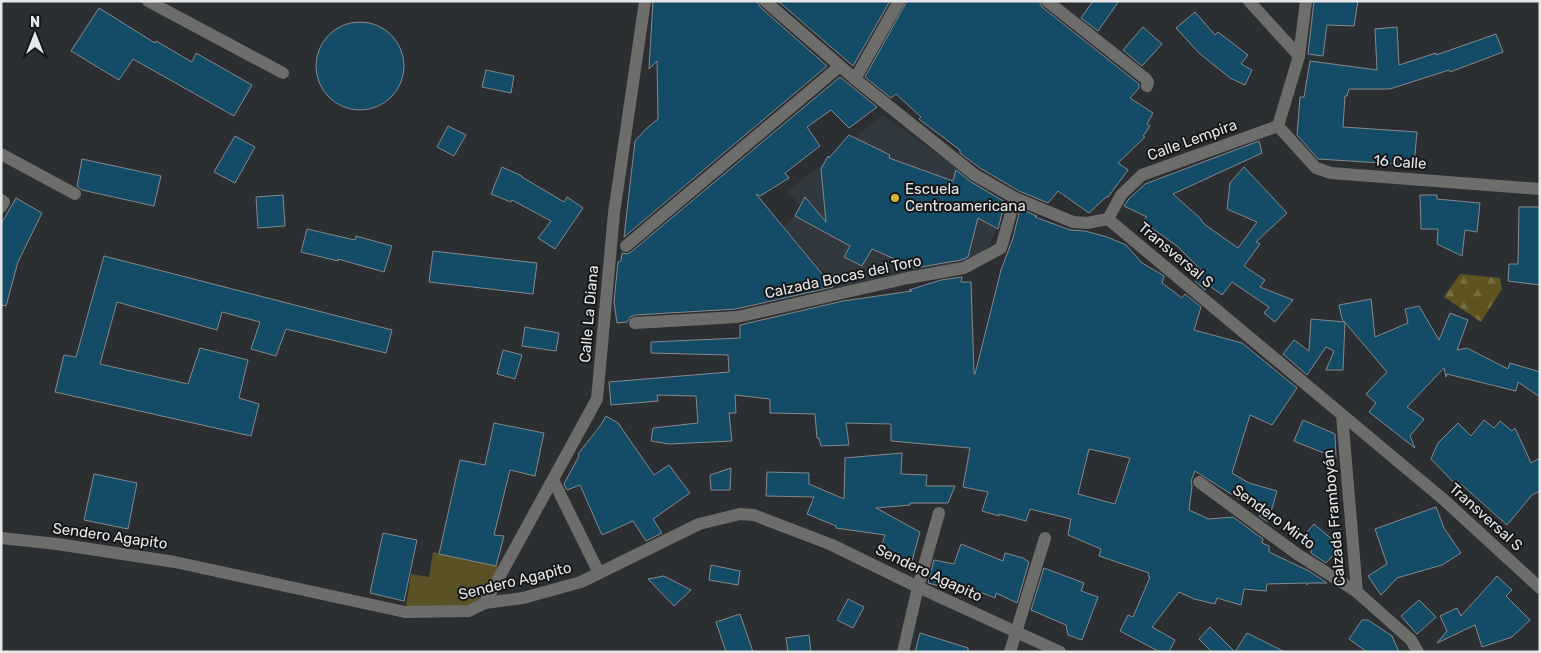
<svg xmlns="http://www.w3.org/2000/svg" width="1541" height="653" viewBox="0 0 1541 653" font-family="Rubik,sans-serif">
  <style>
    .built { fill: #31393e }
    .forest { fill: url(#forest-firs) }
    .park { fill: #5a5125 }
    .building { fill: #144b67; stroke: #85898b; fill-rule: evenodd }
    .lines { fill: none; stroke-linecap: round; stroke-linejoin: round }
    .minor { stroke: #6d6d6b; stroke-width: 12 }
    .poi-dot { fill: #d2b736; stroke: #161718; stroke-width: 2 }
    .labels { text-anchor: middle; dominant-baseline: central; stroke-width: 4; stroke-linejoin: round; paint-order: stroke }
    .street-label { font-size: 15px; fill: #e6e7e9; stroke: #161718 }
    .poi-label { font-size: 15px; fill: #e6e7e9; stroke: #161718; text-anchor: start }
  </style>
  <defs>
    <pattern id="forest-firs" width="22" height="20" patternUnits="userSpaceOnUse" patternTransform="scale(1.25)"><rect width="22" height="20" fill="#5f531f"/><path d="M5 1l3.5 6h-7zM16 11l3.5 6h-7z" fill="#766c40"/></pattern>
  </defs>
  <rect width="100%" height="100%" fill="#2c2f31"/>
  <polygon class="built" points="883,115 1007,204 990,245 973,262 838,289 784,227 802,209 788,191"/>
  <polygon class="forest" points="1460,274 1500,278 1502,289 1481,322 1444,297"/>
  <polygon class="park" points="433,552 504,568 485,603 405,612 411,574 429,577"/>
  <g class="building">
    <polygon points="653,1 757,1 760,7 827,66 624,237 635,141 646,129 658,119 657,61 649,69"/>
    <polygon points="778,1 890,1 853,66"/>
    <polygon points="907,1 1039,1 1042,7 1139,84 1139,88 1130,98 1153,113 1147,124 1150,126 1143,136 1145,137 1118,163 1128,170 1108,197 1106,197 1089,213 1058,191 1048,203 1019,191 980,168 960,153 960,150 919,119 921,117 896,94 891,98 865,77"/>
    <polygon points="1093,1 1119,1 1098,31 1081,18"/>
    <polygon points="1314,1 1358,1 1354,26 1327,25 1323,56 1308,54"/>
    <polygon points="99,8 155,43 156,41 192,62 196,53 252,85 234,116 133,59 119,80 71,51"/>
    <polygon points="1195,12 1215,35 1218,32 1248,55 1241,64 1252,70 1245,85 1230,78 1199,53 1176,28"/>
    <circle cx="360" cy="66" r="44"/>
    <polygon points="1143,27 1162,44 1142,66 1123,50"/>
    <polygon points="1397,27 1399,65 1436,53 1436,55 1496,34 1503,52 1450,72 1449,70 1390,89 1349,89 1347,96 1345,96 1343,127 1417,132 1414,165 1318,159 1297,135 1300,97 1304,97 1310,61 1377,70 1375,29"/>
    <polygon points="486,70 514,76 511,93 482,87"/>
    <polygon points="840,77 877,107 849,128 831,110 807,127 820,146 785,173 789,178 760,196 756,194 833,287 736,309 635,315 630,317 627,322 617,323 614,302 618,262 621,261 622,253 627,254 631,252"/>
    <polygon points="448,126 466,135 454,156 437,147"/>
    <polygon points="849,135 890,155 889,158 953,181 956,170 971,182 1005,202 998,229 978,218 968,257 961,260 915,268 872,249 862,266 844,257 850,246 795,216 805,197 826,222 821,169 828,156 829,158"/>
    <polygon points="235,136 255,147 235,183 214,172"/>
    <polygon points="1259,141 1262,153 1173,194 1200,218 1204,224 1238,248 1257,222 1227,209 1230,183 1244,167 1287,213 1256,242 1260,244 1244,266 1265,280 1260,287 1293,300 1275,322 1264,313 1269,307 1232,282 1222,295 1207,284 1205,290 1195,281 1202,271 1177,246 1142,221 1147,217 1124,206 1128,200 1145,184"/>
    <polygon points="82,159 161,176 154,206 82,190 77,186"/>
    <polygon points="502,167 522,176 522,177 564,202 567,197 583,208 555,249 538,238 551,221 512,200 511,202 491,194"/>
    <polygon points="283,195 285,226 258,228 256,197"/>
    <polygon points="1420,195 1437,195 1437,199 1480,203 1477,232 1465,230 1462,256 1437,244 1438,229 1421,229"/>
    <polygon points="16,198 42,213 18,262 6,306 1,305 1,224"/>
    <polygon points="1519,207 1540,207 1540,285 1508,281 1509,264 1518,264"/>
    <path d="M1020,209L1037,216L1035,217L1070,230L1085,231L1107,237L1126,245L1142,263L1164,276L1162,283L1182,298L1185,294L1201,307L1194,330L1242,343L1297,388L1272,425L1250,415L1232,473L1249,483L1277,491L1268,522L1259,516L1264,515L1195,471L1191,481L1192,486L1189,510L1209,519L1233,517L1263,539L1262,543L1269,546V552L1309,571L1327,583H1309L1307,585V583L1267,584L1266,591L1244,589L1241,605L1217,598L1215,604L1194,599L1179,592L1152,627L1175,640L1169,652H1160L1120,631L1128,615L1133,617L1150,577L1148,576L1149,573L1099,556L1101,549L1068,535L1071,519L1030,509L1026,521L999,514V516L982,511L988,492L963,487L970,448L891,441V424L846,423L849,445L821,446L819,438H817L815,414L770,413V399L735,395L736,413H729L732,441L669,444L651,441L653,428L698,423L696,396L657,395L658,401L611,405L609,382L729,372L728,355L651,353V342L740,338V325L843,301L912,291L909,290L941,280L962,277L961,282H971L974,374H975L1001,270L1013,238ZM1089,449L1130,458L1115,504L1078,494Z"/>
    <polygon points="307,229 355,240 356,236 392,246 384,272 338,259 338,261 301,252"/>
    <polygon points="433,251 537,263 533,294 429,282"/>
    <polygon points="104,256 392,330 386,353 286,329 276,356 251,349 260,322 222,312 217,330 117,302 100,364 188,384 200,348 248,360 239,398 259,404 251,436 55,392 64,355 76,357"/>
    <polygon points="1371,299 1375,337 1408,323 1405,309 1419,306 1439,340 1450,313 1468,320 1457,350 1467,348 1508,369 1510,363 1540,372 1540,397 1518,382 1516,391 1447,374 1446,377 1444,368 1407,407 1424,419 1410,436 1415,448 1369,412 1376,403 1366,394 1387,372 1342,319 1339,305"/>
    <polygon points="1311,319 1345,322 1343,370 1326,370 1334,351 1326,347 1307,375 1283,354 1294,340 1309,351"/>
    <polygon points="525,327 559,333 556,351 522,346"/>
    <polygon points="503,350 522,355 515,379 497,374"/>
    <polygon points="606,416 618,423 654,475 669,465 690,493 653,519 662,533 646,541 633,521 602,535 580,485 567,490 564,484 579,456 578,454 600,426"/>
    <polygon points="1303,420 1335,434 1336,458 1294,441"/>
    <polygon points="1484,420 1494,428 1500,421 1512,431 1515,428 1531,463 1540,458 1540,491 1532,495 1507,525 1461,484 1458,487 1431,459 1438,443 1458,423 1471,436"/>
    <polygon points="494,423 544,433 535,476 510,470 494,535 504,536 496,566 439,554 460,460 485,465"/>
    <polygon points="902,453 901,474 927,475 926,486 955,486 948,503 910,503 910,505 876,508 920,532 912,561 880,551 885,535 836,528 836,526 807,514 814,497 766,496 767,472 809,473 809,484 844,499 845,458"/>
    <polygon points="731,468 730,490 711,490 710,475"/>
    <polygon points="94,474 137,483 128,529 84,520"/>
    <polygon points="1436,507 1444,528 1461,553 1442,565 1397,578 1381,595 1368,576 1387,564 1375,529"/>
    <polygon points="1314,524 1341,547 1326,563 1311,553 1312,544 1303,537"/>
    <polygon points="383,533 417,540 404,601 370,593"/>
    <polygon points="961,544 1003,561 1005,553 1023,558 1029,562 1017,603 996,593 995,598 980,592 947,588 928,583 934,560 954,564"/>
    <polygon points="711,565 740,571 738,585 709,580"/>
    <polygon points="1044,568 1084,583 1081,591 1098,597 1082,640 1068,635 1066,625 1031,610"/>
    <polygon points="664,576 691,590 674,606 648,579"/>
    <polygon points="1497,576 1512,590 1506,596 1530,620 1512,637 1482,647 1475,625 1437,643 1447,631 1440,616 1457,608 1461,616"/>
    <polygon points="848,599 864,607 853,628 837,620"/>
    <polygon points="1419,600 1436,617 1417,634 1401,616"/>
    <polygon points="740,614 753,652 726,652 716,622"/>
    <polygon points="1362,620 1368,620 1392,636 1399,652 1367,652 1349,639"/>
    <polygon points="1210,627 1235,652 1212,652 1199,639"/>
    <polygon points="920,633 968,648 968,652 915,652"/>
    <polygon points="1247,633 1285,652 1235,652"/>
    <polygon points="809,635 811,652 788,652 786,638"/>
  </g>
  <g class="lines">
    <g class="minor">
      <polyline points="148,1 283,73"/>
      <polyline points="765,1 855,79 975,175 1015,198 1073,222 1087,223 1108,219 1443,499 1540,588"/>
      <polyline points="1047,1 1146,79 1148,82 1147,86"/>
      <polyline points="1249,1 1299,56"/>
      <polyline points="855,79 899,1"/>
      <polyline points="1278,126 1316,168 1331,173 1540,189"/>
      <polyline points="1278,126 1299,56 1306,1"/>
      <polyline points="1,154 75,194"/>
      <polyline points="1,200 4,202 1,207"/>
      <polyline points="1108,219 1121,195 1142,175 1278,126"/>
      <polyline points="626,246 840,66"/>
      <polyline points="635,323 737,317 908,278 964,268 1001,248 1015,198"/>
      <polyline points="1342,415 1357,592 1411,640 1418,652"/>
      <polyline points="553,480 599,573"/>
      <polyline points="1199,482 1297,554 1357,592"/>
      <polyline points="1,538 57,544 175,562 405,612 469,611 485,603 523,598 581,582 699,524 740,514 754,515 832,545 918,587 1060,652"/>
      <polyline points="485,603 597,399 614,213 645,1"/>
      <polyline points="903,652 918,587 939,513"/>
      <polyline points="1010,652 1045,538"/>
    </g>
  </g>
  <circle class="poi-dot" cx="895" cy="198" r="5"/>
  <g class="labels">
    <g class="street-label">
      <text transform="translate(1192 140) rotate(-20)">Calle Lempira</text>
      <text transform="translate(1400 162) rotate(4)">16 Calle</text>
      <text transform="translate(1176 255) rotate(40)">Transversal S</text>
      <text transform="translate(843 277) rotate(-12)">Calzada Bocas del Toro</text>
      <text transform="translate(589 314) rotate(-85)">Calle La Diana</text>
      <text transform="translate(1274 517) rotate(36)">Sendero Mirto</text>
      <text transform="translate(1486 517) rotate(42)">Transversal S</text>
      <text transform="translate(1334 518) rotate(-95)">Calzada Framboyán</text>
      <text transform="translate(110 536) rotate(8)">Sendero Agapito</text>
      <text transform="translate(929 573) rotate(25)">Sendero Agapito</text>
      <text transform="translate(515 581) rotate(-14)">Sendero Agapito</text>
    </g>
    <g class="poi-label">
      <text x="905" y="189">Escuela<tspan x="905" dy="17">Centroamericana</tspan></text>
    </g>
  </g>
  <rect width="1541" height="653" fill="none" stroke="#e6e7e9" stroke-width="5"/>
  <g transform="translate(35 35)" stroke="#161718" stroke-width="4" paint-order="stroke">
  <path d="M0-4L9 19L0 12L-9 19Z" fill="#e6e7e9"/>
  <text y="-8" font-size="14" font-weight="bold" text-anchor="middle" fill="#e6e7e9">N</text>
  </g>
</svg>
